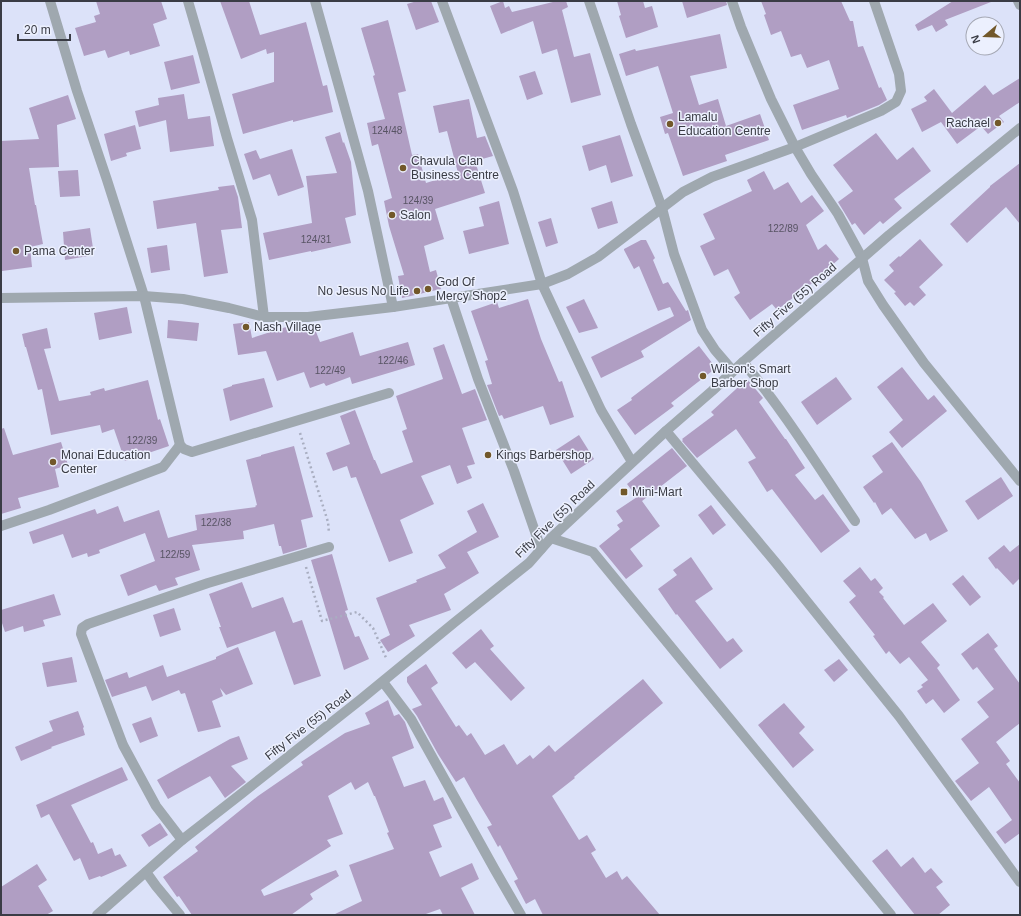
<svg xmlns="http://www.w3.org/2000/svg" width="1021" height="916" viewBox="0 0 1021 916" font-family="Arial,sans-serif">
  <style>
    .building { fill: #b09ec3 }
    .lines { fill: none; stroke-linecap: round; stroke-linejoin: round }
    .path { stroke: #a9aec1; stroke-width: 2.5; stroke-dasharray: 2 3; stroke-linecap: butt }
    .street { stroke: #9fa8af; stroke-width: 10 }
    .poi-dot { fill: #72582a; stroke: #ecf0fe; stroke-width: 1.5 }
    .labels { text-anchor: middle; dominant-baseline: central; stroke-width: 3; stroke-linejoin: round; paint-order: stroke }
    .number-label { font-size: 10px; fill: #585464 }
    .poi-label { font-size: 12px; fill: #3a3c45; stroke: #ecf0fe; text-anchor: start }
    .street-label { font-size: 12px; fill: #3a3c45; stroke: #ecf0fe }
  </style>
  <rect width="100%" height="100%" fill="#dce2f9"/>
  <g class="building">
    <polygon points="96,1 161,1 167,19 153,24 160,46 130,55 129,51 108,58 105,50 84,56 75,28 96,22 94,16 100,14"/>
    <polygon points="220,1 249,1 260,35 306,22 323,86 327,85 333,112 293,122 293,120 243,134 232,94 274,82 274,52 267,54 266,49 241,59"/>
    <polygon points="417,1 431,1 439,22 416,30 407,4"/>
    <polygon points="503,1 505,8 509,6 512,12 557,1 566,1 568,7 562,10 574,57 590,53 601,95 571,103 557,49 542,54 533,21 501,34 490,6"/>
    <polygon points="617,1 643,1 645,8 652,6 658,27 626,38 619,16 621,15"/>
    <polygon points="682,1 726,1 727,5 687,18"/>
    <polygon points="761,1 841,1 850,21 853,21 858,47 863,46 879,88 881,87 887,100 879,105 847,118 846,115 802,130 793,105 839,89 829,60 807,68 801,54 791,57 781,31 771,35 764,15 766,14"/>
    <polygon points="953,1 991,1 991,2 945,20 948,25 936,32 932,25 918,31 915,25"/>
    <polygon points="388,20 406,91 398,93 412,155 418,154 426,183 458,173 447,131 439,133 433,106 469,99 477,138 485,136 493,156 475,161 485,193 435,209 444,239 424,246 430,272 436,270 441,289 402,298 398,276 404,275 389,226 384,201 392,198 378,144 372,146 367,123 385,119 373,76 375,75 361,28"/>
    <polygon points="720,34 727,68 690,76 699,105 718,99 726,126 760,114 769,140 725,155 727,161 683,176 668,133 665,134 660,117 673,113 658,66 626,76 619,54 635,49 636,51"/>
    <polygon points="193,55 200,83 171,90 164,62"/>
    <polygon points="535,71 543,94 527,100 519,76"/>
    <polygon points="1020,78 1020,102 999,116 1004,122 988,134 981,126 957,144 941,122 922,132 911,109 927,101 924,97 934,89 952,113 985,85 993,95"/>
    <polygon points="184,94 188,119 210,116 214,146 170,152 166,120 139,127 135,111 159,105 158,98"/>
    <polygon points="68,95 76,119 57,125 59,167 29,168 35,205 36,205 43,244 30,247 32,267 2,271 1,264 1,141 39,139 29,108"/>
    <polygon points="135,125 141,149 126,153 127,156 111,161 104,134"/>
    <polygon points="340,132 343,143 344,142 351,162 356,215 345,218 351,243 311,252 311,251 269,260 263,233 312,223 306,176 337,173 325,137"/>
    <polygon points="876,133 897,160 913,147 931,171 894,199 902,208 883,224 880,221 864,235 855,223 852,225 838,202 853,191 833,165"/>
    <polygon points="620,135 633,176 611,183 606,165 589,171 582,146"/>
    <polygon points="292,149 304,187 278,196 270,174 253,180 244,154 256,150 260,159"/>
    <polygon points="1020,163 1020,224 1006,207 967,243 950,224 990,187 990,186"/>
    <polygon points="78,170 80,196 60,197 58,171"/>
    <polygon points="764,171 774,190 788,182 801,203 812,195 824,211 806,225 818,250 826,244 839,259 811,284 777,310 772,304 750,320 734,297 740,293 728,269 714,276 700,246 715,239 703,214 752,191 747,180"/>
    <polygon points="234,185 238,197 242,228 221,230 228,273 204,277 196,223 157,229 153,201 219,190 218,187"/>
    <polygon points="499,201 509,244 469,254 463,231 484,226 479,207"/>
    <polygon points="612,201 618,223 598,229 591,208"/>
    <polygon points="551,218 558,243 546,247 538,222"/>
    <polygon points="90,228 94,255 65,260 63,232"/>
    <polygon points="920,239 943,265 919,287 926,295 914,306 910,302 905,306 894,293 896,292 884,280 894,271 889,265 899,256 900,257"/>
    <polygon points="641,240 646,240 655,258 653,260 663,284 668,282 686,311 688,310 691,320 641,351 644,357 601,378 591,357 674,316 670,307 658,311 639,266 634,269 624,250 624,249"/>
    <polygon points="167,245 170,270 151,273 147,248"/>
    <polygon points="528,299 541,339 559,382 562,381 574,417 550,425 543,406 504,419 502,415 499,416 487,385 492,384 485,361 488,360 471,311 497,302 499,308"/>
    <polygon points="584,299 598,328 579,333 566,307"/>
    <polygon points="127,307 132,333 99,340 94,313"/>
    <polygon points="168,320 199,323 197,341 167,338"/>
    <polygon points="249,322 252,338 286,327 288,333 313,324 320,342 353,332 360,356 408,342 415,365 352,384 350,377 326,386 324,383 310,388 304,372 277,381 266,351 238,355 233,324"/>
    <polygon points="47,328 51,348 44,349 59,401 91,395 90,392 104,388 105,391 148,380 158,420 160,419 169,446 125,461 114,429 102,433 100,425 51,435 42,389 38,390 26,347 25,347 22,334"/>
    <polygon points="444,344 462,394 475,389 487,420 462,428 475,464 467,466 472,478 457,484 450,465 421,476 434,504 400,520 413,553 389,562 356,477 351,478 347,466 333,471 326,453 350,444 340,416 355,410 374,460 375,460 381,474 413,462 402,431 407,429 396,396 443,379 433,348"/>
    <polygon points="699,346 716,368 671,403 674,406 635,435 617,410 632,400 631,398"/>
    <polygon points="902,367 928,400 934,395 947,411 902,448 889,432 903,420 877,387"/>
    <polygon points="836,377 852,399 817,425 801,402"/>
    <polygon points="264,378 273,407 230,421 223,389 232,386 232,385"/>
    <polygon points="747,379 763,398 759,402 785,439 786,439 805,468 795,475 815,500 823,494 850,531 821,553 772,489 767,492 748,462 756,458 736,429 697,458 682,441 683,440 682,439 714,415 711,412"/>
    <polygon points="4,428 13,455 61,442 68,465 55,469 59,487 18,498 21,508 1,514 1,429"/>
    <polygon points="579,435 594,459 571,474 556,450"/>
    <polygon points="892,442 921,482 948,531 930,541 926,533 915,539 891,508 882,515 875,502 874,503 863,487 883,472 872,456"/>
    <polygon points="294,446 313,517 301,520 307,547 283,554 281,546 279,546 274,524 243,531 244,539 192,545 200,570 175,578 178,585 159,591 156,585 128,596 120,575 155,561 145,533 99,550 100,553 88,557 87,553 72,558 63,534 33,544 29,532 95,509 97,514 118,506 124,522 159,510 168,538 197,530 195,515 256,507 255,506 257,505 246,460 261,456 261,455"/>
    <polygon points="672,448 687,466 642,501 660,526 630,549 643,566 626,579 599,546 620,529 617,525 623,521 616,511 637,497 627,484"/>
    <polygon points="1001,477 1013,496 978,520 965,501"/>
    <polygon points="483,503 499,537 467,552 479,573 444,594 451,610 409,625 415,636 388,652 380,640 390,635 376,598 417,582 416,580 446,568 438,555 477,532 467,511"/>
    <polygon points="711,505 726,525 713,535 698,515"/>
    <polygon points="1020,544 1020,578 1013,585 997,568 996,569 988,558 1004,545 1010,552"/>
    <polygon points="332,554 348,610 345,611 355,637 359,636 369,659 344,670 311,560"/>
    <polygon points="691,557 713,589 695,601 727,642 733,638 743,651 720,669 677,614 676,615 658,589 677,575 673,570"/>
    <polygon points="860,567 871,581 875,578 883,588 879,592 884,597 883,598 904,625 933,603 947,621 921,642 940,665 937,668 960,700 944,713 933,699 926,704 917,691 923,687 921,685 928,680 909,657 900,664 889,651 886,654 873,636 875,635 849,602 856,596 843,581"/>
    <polygon points="963,575 981,597 970,606 952,584"/>
    <polygon points="242,582 252,608 283,597 293,623 302,620 321,676 294,685 275,631 227,648 219,627 221,627 209,594"/>
    <polygon points="54,594 61,615 43,620 45,626 24,632 23,626 5,632 1,620 1,610"/>
    <polygon points="174,608 181,630 160,637 153,615"/>
    <polygon points="481,629 494,646 490,649 525,688 511,701 475,662 466,669 452,653"/>
    <polygon points="988,633 998,646 994,649 1020,684 1020,723 996,742 1010,761 1006,764 1020,783 1020,833 1005,844 996,832 1012,820 989,787 971,801 955,781 979,763 961,739 989,717 977,702 994,689 977,667 973,670 961,654"/>
    <polygon points="238,647 253,684 226,695 220,688 223,696 212,701 221,727 198,732 185,693 181,694 179,690 152,701 146,686 112,697 105,680 127,672 129,678 163,665 167,677 216,659 216,657"/>
    <polygon points="72,657 77,682 47,687 42,663"/>
    <polygon points="839,659 848,670 834,682 824,670"/>
    <polygon points="426,664 438,683 431,688 456,727 459,725 467,736 471,733 485,755 504,744 517,765 530,755 533,759 549,745 555,752 643,679 663,703 574,777 575,778 552,796 579,840 587,835 596,850 591,853 606,878 617,871 622,880 627,876 660,915 543,915 535,899 526,904 514,881 518,879 500,845 498,847 487,827 492,825 477,800 464,777 456,782 438,754 417,716 412,709 422,705 407,682 407,677"/>
    <polygon points="388,700 394,716 399,714 405,722 414,748 392,757 404,787 425,780 434,801 443,797 452,818 433,825 442,847 429,852 440,877 472,863 479,879 461,888 475,915 443,915 440,909 423,915 333,915 362,901 349,865 394,849 387,833 389,832 375,796 374,796 368,782 355,790 351,782 328,796 343,834 327,840 331,846 261,890 264,896 336,870 339,876 310,894 313,899 291,915 192,915 179,896 177,897 163,877 198,851 195,847 258,796 303,765 301,762 345,733 370,724 365,713"/>
    <polygon points="784,703 805,727 799,733 814,750 793,768 758,725"/>
    <polygon points="78,711 84,727 83,728 85,735 51,747 52,748 21,761 15,747 53,731 49,721"/>
    <polygon points="151,717 158,736 140,743 132,724"/>
    <polygon points="239,736 248,759 231,766 246,782 225,798 210,776 168,799 157,780 230,739"/>
    <polygon points="122,767 128,780 71,805 91,843 93,842 98,854 112,848 115,856 120,854 127,866 101,877 100,876 89,880 80,858 74,861 49,814 41,818 36,805"/>
    <polygon points="160,823 168,835 149,847 141,835"/>
    <polygon points="887,849 901,867 913,857 925,873 931,868 943,882 936,887 950,905 938,915 915,915 872,861"/>
    <polygon points="37,864 47,880 38,886 53,911 46,915 1,915 1,887"/>
  </g>
  <g class="lines">
    <g class="path">
      <polyline points="300,433 328,522 329,533"/>
      <polyline points="306,567 322,621 357,612 373,628 387,660"/>
    </g>
    <g class="street">
      <polyline points="50,1 77,91 107,180 144,296 180,445 184,449 192,452 389,393"/>
      <polyline points="188,1 202,49 227,138 252,220 264,317"/>
      <polyline points="315,1 368,191 393,307"/>
      <polyline points="442,1 513,191 542,284 601,410 632,462"/>
      <polyline points="589,1 631,124 662,208 674,254 702,330 715,350 733,371"/>
      <polyline points="732,1 741,27 771,99 795,147 811,174 838,214 862,258 868,281 883,305 924,363 1020,481"/>
      <polyline points="1018,1 1020,5"/>
      <polyline points="1,298 144,296 183,299 229,308 264,317 308,317 393,307 542,284 568,274 598,257 683,192 712,177 795,147 881,111 896,102 901,91 899,74 874,1"/>
      <polyline points="451,298 478,379 514,471 541,549"/>
      <path d="M743,362C785,412 819,468 855,521"/>
      <polyline points="666,431 776,563 899,716 1020,882"/>
      <polyline points="1,526 49,510 163,467 180,445"/>
      <polyline points="551,538 593,552 891,915"/>
      <polyline points="383,682 411,719 495,870 521,915"/>
      <polyline points="182,840 156,806 123,745 81,634 82,628 88,624 208,583 329,547"/>
      <polyline points="146,872 156,886 180,915"/>
      <polyline points="97,915 182,840 241,794 360,700 455,622 529,563 551,538 666,431 712,391 743,362 889,235 1020,128"/>
    </g>
  </g>
  <g class="poi-dot">
    <circle cx="998" cy="123" r="4"/>
    <circle cx="670" cy="124" r="4"/>
    <circle cx="403" cy="168" r="4"/>
    <circle cx="392" cy="215" r="4"/>
    <circle cx="16" cy="251" r="4"/>
    <circle cx="428" cy="289" r="4"/>
    <circle cx="417" cy="291" r="4"/>
    <circle cx="246" cy="327" r="4"/>
    <circle cx="703" cy="376" r="4"/>
    <circle cx="488" cy="455" r="4"/>
    <circle cx="53" cy="462" r="4"/>
    <rect x="620" y="488" width="8" height="8" rx="2"/>
  </g>
  <g class="labels">
    <g class="number-label">
      <text x="387" y="130">124/48</text>
      <text x="418" y="200">124/39</text>
      <text x="783" y="228">122/89</text>
      <text x="316" y="239">124/31</text>
      <text x="393" y="360">122/46</text>
      <text x="330" y="370">122/49</text>
      <text x="142" y="440">122/39</text>
      <text x="216" y="522">122/38</text>
      <text x="175" y="554">122/59</text>
    </g>
    <g class="poi-label">
      <text x="678" y="117">Lamalu<tspan x="678" dy="14">Education Centre</tspan></text>
      <text x="990" y="123" text-anchor="end">Rachael</text>
      <text x="411" y="161">Chavula Clan<tspan x="411" dy="14">Business Centre</tspan></text>
      <text x="400" y="215">Salon</text>
      <text x="24" y="251">Pama Center</text>
      <text x="436" y="282">God Of<tspan x="436" dy="14">Mercy Shop2</tspan></text>
      <text x="409" y="291" text-anchor="end">No Jesus No Life</text>
      <text x="254" y="327">Nash Village</text>
      <text x="711" y="369">Wilson's Smart<tspan x="711" dy="14">Barber Shop</tspan></text>
      <text x="61" y="455">Monai Education<tspan x="61" dy="14">Center</tspan></text>
      <text x="496" y="455">Kings Barbershop</text>
      <text x="632" y="492">Mini-Mart</text>
    </g>
    <g class="street-label">
      <text transform="translate(795 300) rotate(-41)">Fifty Five (55) Road</text>
      <text transform="translate(555 519) rotate(-44)">Fifty Five (55) Road</text>
      <text transform="translate(308 725) rotate(-38)">Fifty Five (55) Road</text>
    </g>
  </g>
  <rect width="1021" height="916" fill="none" stroke="#3a3c45" stroke-width="4"/>
  <g transform="translate(985 36) rotate(251)"><circle r="19" fill="#ecf0fe" stroke="#a5a8b4"/>
  <path d="M0-3L7 15L0 10L-7 15Z" fill="#72582a"/>
  <text y="-6" font-size="11" font-weight="bold" text-anchor="middle" fill="#3a3c45">N</text>
  </g>
  <path d="M18 34v6h52v-6" fill="none" stroke="#3a3c45" stroke-width="2"/>
  <text x="24" y="34" font-size="12" fill="#3a3c45" stroke="#ecf0fe" stroke-width="3" paint-order="stroke">20 m</text>
</svg>
